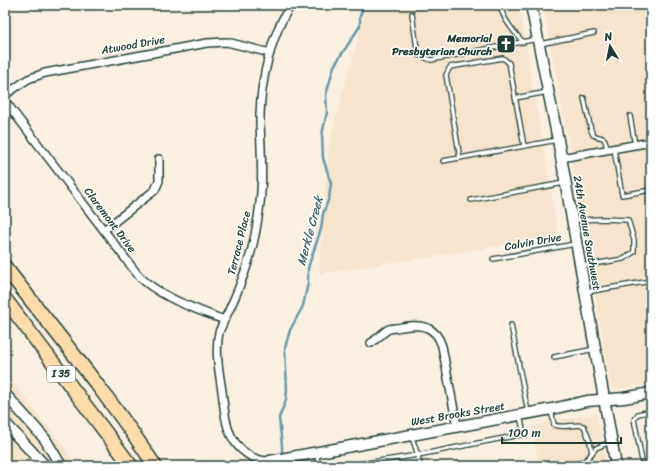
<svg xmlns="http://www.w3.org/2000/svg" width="656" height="471" viewBox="0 0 656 471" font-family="Sriracha,sans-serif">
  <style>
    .built { fill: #f6e5ce }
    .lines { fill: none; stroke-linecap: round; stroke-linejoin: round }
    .stream { stroke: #6999ab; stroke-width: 2.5 }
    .lane-casing { stroke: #1f3d34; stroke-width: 6 }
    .street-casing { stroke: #1f3d34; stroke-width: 10 }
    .secondary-casing { stroke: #1f3d34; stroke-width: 13 }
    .highway-casing { stroke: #1f3d34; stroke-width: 16 }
    .lane { stroke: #fff; stroke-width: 3.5 }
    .street { stroke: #fff; stroke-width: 7 }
    .secondary { stroke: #fff; stroke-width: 10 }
    .highway { stroke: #fddcac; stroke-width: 13 }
    .labels { text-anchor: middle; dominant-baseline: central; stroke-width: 3; stroke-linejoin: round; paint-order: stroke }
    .shield { fill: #fff; stroke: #627771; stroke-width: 1 }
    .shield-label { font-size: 10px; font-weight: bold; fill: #1f3d34 }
    .poi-label { font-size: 11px; font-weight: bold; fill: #1f3d34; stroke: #fff; text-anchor: end }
    .street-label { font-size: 11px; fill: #1f3d34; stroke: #fff }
    .water-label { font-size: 12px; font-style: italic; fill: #3e6366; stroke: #fff }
  </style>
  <rect width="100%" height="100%" fill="#faf0e2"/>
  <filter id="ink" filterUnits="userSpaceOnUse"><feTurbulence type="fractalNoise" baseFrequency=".025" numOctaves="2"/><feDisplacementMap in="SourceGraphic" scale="8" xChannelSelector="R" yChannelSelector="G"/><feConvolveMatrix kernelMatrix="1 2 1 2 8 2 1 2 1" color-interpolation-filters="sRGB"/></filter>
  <g filter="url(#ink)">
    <g class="built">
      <polygon points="367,5 519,5 559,237 319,274 329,143"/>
      <polygon points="543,5 651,5 651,384 611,390 584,228"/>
      <polygon points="5,372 65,448 76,466 5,466"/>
      <polygon points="597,413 606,466 539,466 531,426"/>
    </g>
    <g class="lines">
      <polyline class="stream" points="282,455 282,446 279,418 286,400 287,390 285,348 290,330 303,306 308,283 308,268 321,229 323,214 329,198 331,183 323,158 322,135 327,112 326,95 334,66 360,26 360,16 364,5"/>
      <defs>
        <g id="lane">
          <path d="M500,5C503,19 513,31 523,42"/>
          <polyline points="412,14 418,55 431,60 537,39"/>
          <polyline points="540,44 594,33"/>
          <polyline points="515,98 548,92"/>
          <path d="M584,98L591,130L593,135C605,140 604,134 607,149"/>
          <polyline points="630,116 635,145"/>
          <polyline points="614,149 622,195 651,190"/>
          <polyline points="460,158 446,75 450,67 503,58 509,63 524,146"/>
          <polyline points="443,161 557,140"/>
          <polyline points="471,200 564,183"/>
          <polyline points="573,220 603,219 628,220 634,240 634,252 623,259 582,266"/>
          <polyline points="493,259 575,244"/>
          <polyline points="586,292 651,281"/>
          <polyline points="511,325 528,412"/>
          <polyline points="554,357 595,349"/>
          <path d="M551,409L554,425C564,429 574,423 584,426L590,442L592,453"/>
          <polyline points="411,435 418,455 420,466"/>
          <polyline points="317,453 318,466"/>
          <polyline points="347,466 418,455 524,434 520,416"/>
          <polyline points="569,466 580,463 587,459 596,448 610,442"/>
          <polyline points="643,466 634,419 638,414 651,411"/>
        </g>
        <g id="street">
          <polyline points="5,95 28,79 45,73 207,43 227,42 270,53"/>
          <path d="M5,101L138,275C159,297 196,309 224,320"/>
          <polyline points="561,158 651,142"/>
          <polyline points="104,230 155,190 159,181 159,159"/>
          <path d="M371,343C377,339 383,332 389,329C393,328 398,328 402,327C421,324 435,325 442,346L457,426"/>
          <path d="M270,461C262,461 254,459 247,454C225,439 225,415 222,391C219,371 215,352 219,332C226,316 235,299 241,282C251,258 257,229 260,203C264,174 260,144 260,115C261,80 271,34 291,5"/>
        </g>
        <g id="secondary">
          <polyline points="531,5 558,140 616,466"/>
          <polyline points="5,394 45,439 61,466"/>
          <polyline points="5,423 45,466"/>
          <polyline points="270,461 552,409 587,401 624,398 651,393"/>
        </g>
        <g id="highway">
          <path d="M5,267C56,333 110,397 155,466"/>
          <polyline points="5,299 131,466"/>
        </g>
      </defs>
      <use href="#lane" class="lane-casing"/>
      <use href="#street" class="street-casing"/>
      <use href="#secondary" class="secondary-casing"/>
      <use href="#highway" class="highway-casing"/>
      <use href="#lane" class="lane"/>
      <use href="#street" class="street"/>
      <use href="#secondary" class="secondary"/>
      <use href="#highway" class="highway"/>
    </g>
  </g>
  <defs>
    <symbol id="church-square" viewBox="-11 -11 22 22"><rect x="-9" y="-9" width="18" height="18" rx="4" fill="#1f3d34" stroke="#fff"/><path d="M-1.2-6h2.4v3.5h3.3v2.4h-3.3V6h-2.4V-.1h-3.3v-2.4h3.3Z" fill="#fff"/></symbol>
  </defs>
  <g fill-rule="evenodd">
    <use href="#church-square" x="495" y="33" width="22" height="22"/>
  </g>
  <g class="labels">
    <rect class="shield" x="47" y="366" width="28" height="16" rx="3"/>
    <g class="shield-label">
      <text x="61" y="374">I 35</text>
    </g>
    <g class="poi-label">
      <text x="492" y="38">Memorial<tspan x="492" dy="13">Presbyterian Church</tspan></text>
    </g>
    <g class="street-label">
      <text transform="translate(133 45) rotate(-10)">Atwood Drive</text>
      <text transform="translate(110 220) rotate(53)">Claremont Drive</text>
      <text transform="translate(587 233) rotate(80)">24th Avenue Southwest</text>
      <text transform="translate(533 242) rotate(-10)">Calvin Drive</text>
      <text transform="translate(239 243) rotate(-76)">Terrace Place</text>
      <text transform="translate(458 414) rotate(-10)">West Brooks Street</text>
    </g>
    <g class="water-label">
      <text transform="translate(310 231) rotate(-75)">Merkle Creek</text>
    </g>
  </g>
  <rect width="656" height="471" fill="none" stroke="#fff" stroke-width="20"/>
  <rect x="10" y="10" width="636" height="451" fill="none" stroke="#1f3d34" stroke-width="1.5" filter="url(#ink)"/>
  <g transform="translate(610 46) rotate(350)" stroke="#ffffff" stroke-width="3" paint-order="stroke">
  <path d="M0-3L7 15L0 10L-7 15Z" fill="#1f3d34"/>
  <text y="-6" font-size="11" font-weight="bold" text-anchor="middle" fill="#1f3d34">N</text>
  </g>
  <path d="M502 437v6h119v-6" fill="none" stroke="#1f3d34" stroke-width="2"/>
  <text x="508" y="437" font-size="12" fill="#1f3d34" stroke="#ffffff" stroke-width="3" paint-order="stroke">100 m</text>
</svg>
